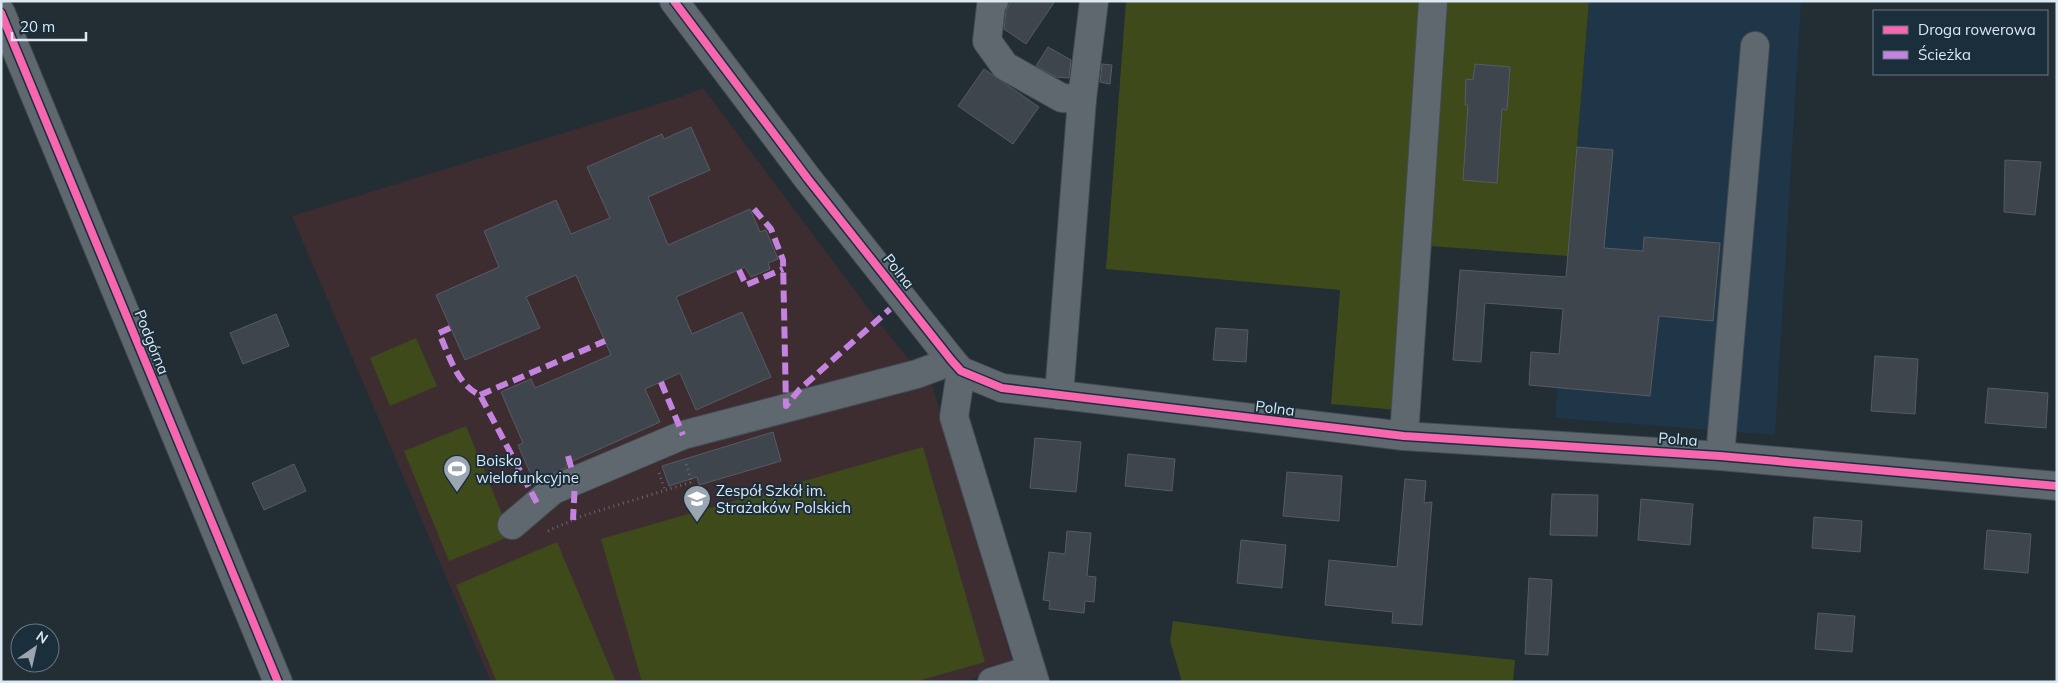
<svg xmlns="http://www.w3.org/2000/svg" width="2058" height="683" viewBox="0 0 2058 683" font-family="Mulish,sans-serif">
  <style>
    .built { fill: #1e3647 }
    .education { fill: #3d2d31 }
    .green { fill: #3f4a1a }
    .building { fill: #3f454c; stroke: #575b63 }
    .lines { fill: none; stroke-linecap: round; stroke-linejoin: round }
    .minor-casing { stroke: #424b52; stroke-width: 30 }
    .path { stroke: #626970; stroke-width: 3; stroke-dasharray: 1 4; stroke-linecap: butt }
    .minor { stroke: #5f686e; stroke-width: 28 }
    .quiet { stroke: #c483df; stroke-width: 6; stroke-dasharray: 12 6; stroke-linecap: butt }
    .cycleway-casing { stroke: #1a2e3c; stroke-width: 11 }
    .cycleway { stroke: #f766af; stroke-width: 8 }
    .labels { text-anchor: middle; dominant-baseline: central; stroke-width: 4; stroke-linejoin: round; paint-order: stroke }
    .street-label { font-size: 15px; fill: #dce8f2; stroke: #1a2e3c }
    .poi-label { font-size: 15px; fill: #dce8f2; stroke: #1a2e3c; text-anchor: start }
  </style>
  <rect width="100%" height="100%" fill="#222d34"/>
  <polygon class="built" points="1589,1 1801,1 1775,435 1555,418"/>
  <polygon class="education" points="703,88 877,320 915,367 930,377 1013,665 964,682 491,682 292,216 681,97"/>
  <g class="green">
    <polygon points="1126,1 1589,1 1568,256 1430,246 1419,412 1331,404 1340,290 1106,269"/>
    <polygon points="416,338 437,386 390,406 370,358"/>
    <polygon points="466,426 511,536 449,561 404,451"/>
    <polygon points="923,447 985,662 914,682 642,682 601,539"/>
    <polygon points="557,542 616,682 497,682 456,585"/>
    <polygon points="1173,621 1308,639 1515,660 1513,682 1182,682 1170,641"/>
  </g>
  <g class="building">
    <polygon points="1011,1 1055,1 1026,44 1004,29 1006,11"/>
    <polygon points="1048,47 1071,60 1069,78 1056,77 1036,66"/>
    <polygon points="1102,64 1112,65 1110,84 1100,82"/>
    <polygon points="1475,64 1510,67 1507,110 1502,109 1497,183 1463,180 1468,105 1465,105 1466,79 1473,80"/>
    <polygon points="984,69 1039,107 1013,144 958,106"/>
    <polygon points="691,127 710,170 648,197 668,245 750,209 760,232 766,230 778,259 768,263 770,269 751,277 745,267 676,297 692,334 742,312 771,377 696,410 680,373 645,389 660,422 566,464 567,467 547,476 535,484 518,445 523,443 501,392 531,379 535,388 611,355 576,275 526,297 540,328 465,360 436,295 499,267 484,231 556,200 571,234 610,218 587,167 662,134 664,139"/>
    <polygon points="1577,147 1613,150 1604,248 1643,251 1644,237 1720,243 1713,321 1659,316 1650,396 1529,385 1531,352 1559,354 1563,309 1485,303 1481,362 1453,360 1460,270 1566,277"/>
    <polygon points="2005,160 2041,162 2035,215 2004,212"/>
    <polygon points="276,314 289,346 243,364 230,333"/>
    <polygon points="1216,328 1248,330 1246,362 1213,360"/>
    <polygon points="1875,356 1918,359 1915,414 1871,411"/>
    <polygon points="1988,388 2048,393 2046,428 1985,423"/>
    <polygon points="773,432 781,461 699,485 697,477 669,486 662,466"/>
    <polygon points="1035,438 1081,442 1076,492 1030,488"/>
    <polygon points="1128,454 1175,459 1172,491 1125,486"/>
    <polygon points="294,464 306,491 264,510 252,483"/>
    <polygon points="1287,472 1342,476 1339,521 1283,516"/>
    <polygon points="1405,479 1426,481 1424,503 1432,502 1422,625 1392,623 1393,612 1325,605 1329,560 1397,567"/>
    <polygon points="1552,494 1598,495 1597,536 1550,535"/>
    <polygon points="1641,499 1693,504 1690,545 1638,540"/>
    <polygon points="1814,517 1862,521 1860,552 1812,548"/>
    <polygon points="1987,530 2031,534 2028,573 1984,569"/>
    <polygon points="1067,531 1091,533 1087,576 1096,577 1094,602 1085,601 1084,613 1049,609 1050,601 1043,600 1049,552 1065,554"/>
    <polygon points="1241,540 1286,545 1282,588 1237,583"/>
    <polygon points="1529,578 1552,580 1548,655 1525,654"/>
    <polygon points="1818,613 1855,616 1852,652 1815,649"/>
  </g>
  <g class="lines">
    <defs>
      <g id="minor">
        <polyline points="674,1 808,179 952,361 961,371 1002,388 1404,436 1720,456 2057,486"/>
        <polyline points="994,1 991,6 987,41 1005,66 1062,98 1082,99"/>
        <polyline points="1,13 278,682"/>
        <polyline points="961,371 954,417 1035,682"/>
        <polyline points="1059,395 1082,99 1094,1"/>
        <polyline points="1404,436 1433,1"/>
        <polyline points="1720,456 1755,46"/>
        <polyline points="512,525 553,490 683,435 917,374 952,361"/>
        <polyline points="992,682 1031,670"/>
      </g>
    </defs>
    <use href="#minor" class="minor-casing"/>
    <g class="path">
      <polyline points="659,473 665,490"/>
      <polyline points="548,531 582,516 692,482 685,461"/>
    </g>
    <use href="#minor" class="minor"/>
    <g class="quiet">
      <polyline points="754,209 771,229 783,260 786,406 800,389 890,309"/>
      <polyline points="739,270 746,285 783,269"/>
      <path d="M450,328L439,333C449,355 457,385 480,395L537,503"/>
      <polyline points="661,382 683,435"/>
      <polyline points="480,395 605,341"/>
      <polyline points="568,456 575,481 573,520"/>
    </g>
    <defs>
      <g id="cycleway">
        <polyline points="674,1 808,179 952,361 961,371 1002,388 1404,436 1720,456 2057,486"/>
        <polyline points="1,13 278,682"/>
      </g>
    </defs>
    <use href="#cycleway" class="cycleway-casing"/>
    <use href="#cycleway" class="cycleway"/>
  </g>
  <defs>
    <symbol id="stadium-pin" viewBox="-11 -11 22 30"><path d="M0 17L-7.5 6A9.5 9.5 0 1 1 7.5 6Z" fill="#9ba7b0" stroke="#1a2e3c"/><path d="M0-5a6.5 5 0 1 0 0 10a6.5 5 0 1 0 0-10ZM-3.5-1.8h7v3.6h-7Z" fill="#fff"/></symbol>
    <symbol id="school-pin" viewBox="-11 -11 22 30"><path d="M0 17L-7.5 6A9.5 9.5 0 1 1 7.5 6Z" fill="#9ba7b0" stroke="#1a2e3c"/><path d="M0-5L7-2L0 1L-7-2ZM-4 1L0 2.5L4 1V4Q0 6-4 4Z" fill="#fff"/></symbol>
  </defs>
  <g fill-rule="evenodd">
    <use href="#stadium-pin" x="441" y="453" width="32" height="43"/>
    <use href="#school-pin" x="681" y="483" width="32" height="43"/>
  </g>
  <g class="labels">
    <g class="street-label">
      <text transform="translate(899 271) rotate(52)">Polna</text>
      <text transform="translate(152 342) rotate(68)">Podgórna</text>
      <text transform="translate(1275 408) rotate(7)">Polna</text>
      <text transform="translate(1678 439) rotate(4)">Polna</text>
    </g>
    <g class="poi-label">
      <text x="476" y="460">Boisko<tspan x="476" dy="17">wielofunkcyjne</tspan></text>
      <text x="716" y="490">Zespół Szkół im.<tspan x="716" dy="17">Strażaków Polskich</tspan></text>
    </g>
  </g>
  <rect width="2058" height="683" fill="none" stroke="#dce8f2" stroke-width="5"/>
  <rect x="1873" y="10" width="175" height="65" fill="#1a2e3c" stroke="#687885"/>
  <rect x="1883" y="26" width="25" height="8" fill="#f766af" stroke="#687885"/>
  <text x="1918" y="35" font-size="15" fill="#dce8f2">Droga rowerowa</text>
  <rect x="1883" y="51" width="25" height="8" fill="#c483df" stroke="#687885"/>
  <text x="1918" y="60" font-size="15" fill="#dce8f2">Ścieżka</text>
  <g transform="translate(35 648) rotate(34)"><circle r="24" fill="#1a2e3c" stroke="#687885"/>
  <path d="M0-4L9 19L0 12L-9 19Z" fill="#9ba7b0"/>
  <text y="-8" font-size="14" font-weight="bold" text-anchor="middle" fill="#dce8f2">N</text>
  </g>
  <path d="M12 32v8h74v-8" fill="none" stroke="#dce8f2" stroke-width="2.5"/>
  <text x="20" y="32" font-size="15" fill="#dce8f2" stroke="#1a2e3c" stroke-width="4" paint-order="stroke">20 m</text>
</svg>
